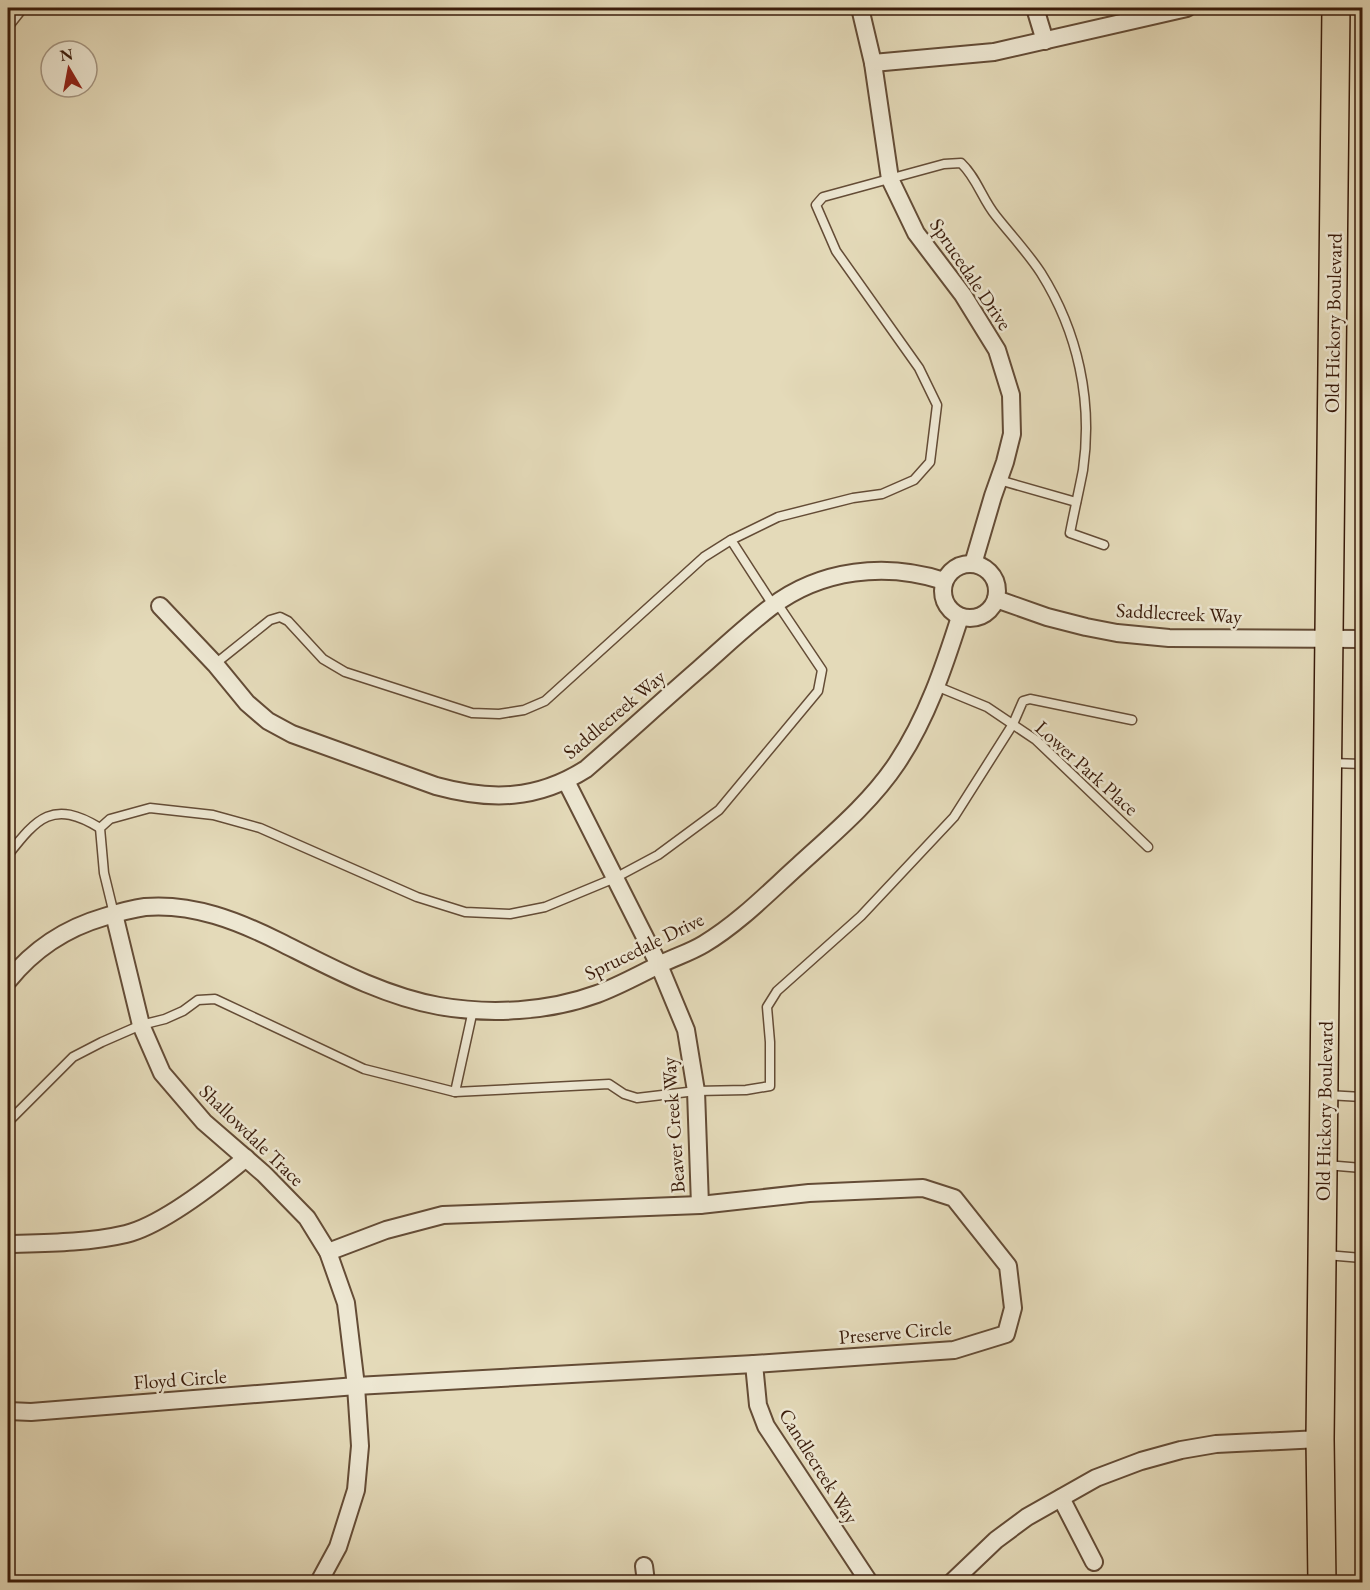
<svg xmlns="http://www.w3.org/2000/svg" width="1370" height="1590" viewBox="0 0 1370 1590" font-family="'EB Garamond',serif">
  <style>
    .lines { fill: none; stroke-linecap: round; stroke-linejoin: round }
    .service-casing { stroke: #644c36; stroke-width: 11 }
    .minor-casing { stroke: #644c36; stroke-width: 20 }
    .primary-casing { stroke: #3a1c0b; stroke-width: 30 }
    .service { stroke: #ede7d2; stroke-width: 8 }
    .minor { stroke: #ede7d2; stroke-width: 16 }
    .primary { stroke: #e4dab9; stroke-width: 27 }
    .labels { text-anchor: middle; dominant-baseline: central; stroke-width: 5; stroke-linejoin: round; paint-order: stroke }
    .street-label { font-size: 20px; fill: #3a1c0b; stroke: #ede7d2 }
  </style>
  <rect width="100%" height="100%" fill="#e4dab9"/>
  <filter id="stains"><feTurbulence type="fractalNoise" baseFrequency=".00333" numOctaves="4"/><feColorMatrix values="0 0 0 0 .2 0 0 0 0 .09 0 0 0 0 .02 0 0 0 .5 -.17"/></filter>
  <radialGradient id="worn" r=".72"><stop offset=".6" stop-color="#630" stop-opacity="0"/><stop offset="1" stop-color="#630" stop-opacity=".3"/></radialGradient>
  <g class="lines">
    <defs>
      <g id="service">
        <polyline points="8,27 23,8"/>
        <polyline points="999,480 1076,502"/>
        <path d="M773,605L731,540L778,517L853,498L882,494L914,480L930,462L937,405L919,368L836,251L816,205L823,197L944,164L961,163C977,178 982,199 996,216C1011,235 1028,253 1041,273C1078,332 1093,401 1083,470C1079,491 1074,512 1070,533L1104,545"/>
        <polyline points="215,664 270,620 280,617 288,621 323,659 345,672 472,713 499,714 524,710 545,701 704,557 731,540"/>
        <polyline points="936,686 987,707 1036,740 1148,847"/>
        <polyline points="1331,763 1362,764"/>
        <path d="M8,855C37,818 53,799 100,828"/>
        <polyline points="114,914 104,873 100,828 110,819 150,808 213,815 260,828 417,897 465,912 510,914 545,907 615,878 658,855 719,810 818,691 822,670 777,603"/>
        <polyline points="455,1092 473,1010"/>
        <polyline points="1327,1095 1362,1097"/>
        <polyline points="8,1122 73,1057 102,1042 141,1025 165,1019 183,1011 198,1000 215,999 364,1069 455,1092 609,1084 624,1094 637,1098 696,1091 746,1090 770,1086 770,1042 767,1007 777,991 861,916 954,817 1013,724 1023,701 1030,699 1132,720"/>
        <polyline points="1326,1165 1362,1168"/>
        <polyline points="1326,1255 1362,1258"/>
      </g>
      <g id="minor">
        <polyline points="860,8 873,63 890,179 916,233 963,295 997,350 1011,395 1012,434 1005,462 993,496 973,564"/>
        <polyline points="1035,8 1045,41"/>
        <polyline points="873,63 994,52 1187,8"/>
        <circle cx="970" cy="591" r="27"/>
        <polyline points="996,599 1047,617 1086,627 1117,633 1169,638 1362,639"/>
        <path d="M160,606L215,664L247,703L268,721L292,734L436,786C491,801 537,800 586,769C624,736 661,702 699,669C723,648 746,626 771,607C821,569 886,562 944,581"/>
        <polyline points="566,781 659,965 686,1030 696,1091 700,1205"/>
        <polyline points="114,914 141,1025 162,1073 204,1122 264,1174 307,1218 328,1252 346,1303 356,1386 360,1446 356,1490 338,1547 319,1582"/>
        <path d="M8,981C33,950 66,928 104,917C117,913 131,909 145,907C193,903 238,921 280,942C330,967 383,996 439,1006C490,1015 548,1012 597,994C619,986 640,974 661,964C675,957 691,952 704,944C739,923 769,892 799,865C834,833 871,802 897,763C927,718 944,667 960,617"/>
        <path d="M8,1244C47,1243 88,1243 126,1234C162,1225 217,1182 246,1158"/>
        <polyline points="754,1364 758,1405 766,1426 869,1582"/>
        <polyline points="8,1411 31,1412 356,1386 754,1364 954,1350 1006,1334 1013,1308 1008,1266 954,1198 923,1188 809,1193 700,1205 443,1215 386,1230 328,1252"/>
        <polyline points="1061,1498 1094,1562"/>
        <polyline points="644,1566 646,1582"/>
        <polyline points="952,1582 996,1540 1027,1517 1096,1478 1141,1461 1181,1450 1216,1444 1320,1439"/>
      </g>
      <polyline id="primary" points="1322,1582 1320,1439 1336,8"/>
    </defs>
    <use href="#service" class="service-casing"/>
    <use href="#minor" class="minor-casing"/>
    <use href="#primary" class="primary-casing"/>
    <use href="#service" class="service"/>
    <use href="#minor" class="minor"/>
    <use href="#primary" class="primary"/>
  </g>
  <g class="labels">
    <g class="street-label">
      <text transform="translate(971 274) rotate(56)">Sprucedale Drive</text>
      <text transform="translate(1333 323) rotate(-89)">Old Hickory Boulevard</text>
      <text transform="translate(1179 613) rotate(3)">Saddlecreek Way</text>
      <text transform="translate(614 714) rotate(-40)">Saddlecreek Way</text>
      <text transform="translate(1087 768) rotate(42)">Lower Park Place</text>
      <text transform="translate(644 946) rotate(-26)">Sprucedale Drive</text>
      <text transform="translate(1324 1111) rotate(-89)">Old Hickory Boulevard</text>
      <text transform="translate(673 1125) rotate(-94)">Beaver Creek Way</text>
      <text transform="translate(252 1135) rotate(44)">Shallowdale Trace</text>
      <text transform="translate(895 1332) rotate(-5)">Preserve Circle</text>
      <text transform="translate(180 1379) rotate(-4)">Floyd Circle</text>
      <text transform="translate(819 1466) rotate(58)">Candlecreek Way</text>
    </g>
  </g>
  <rect width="1370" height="1590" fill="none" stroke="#e4dab9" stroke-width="30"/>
  <rect x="9" y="9" width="1352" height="1572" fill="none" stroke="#3a1c0b" stroke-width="3"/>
  <rect x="15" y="15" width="1340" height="1560" fill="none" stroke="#3a1c0b" stroke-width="1.5"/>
  <g transform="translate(69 69) rotate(350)"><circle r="28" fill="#ede7d2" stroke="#a59682" stroke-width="1.5"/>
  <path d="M0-4.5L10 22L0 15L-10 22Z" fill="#8f2418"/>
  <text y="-9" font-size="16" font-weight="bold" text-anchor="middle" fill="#3a1c0b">N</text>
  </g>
  <rect width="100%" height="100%" filter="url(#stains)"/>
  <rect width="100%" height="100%" fill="url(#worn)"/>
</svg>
